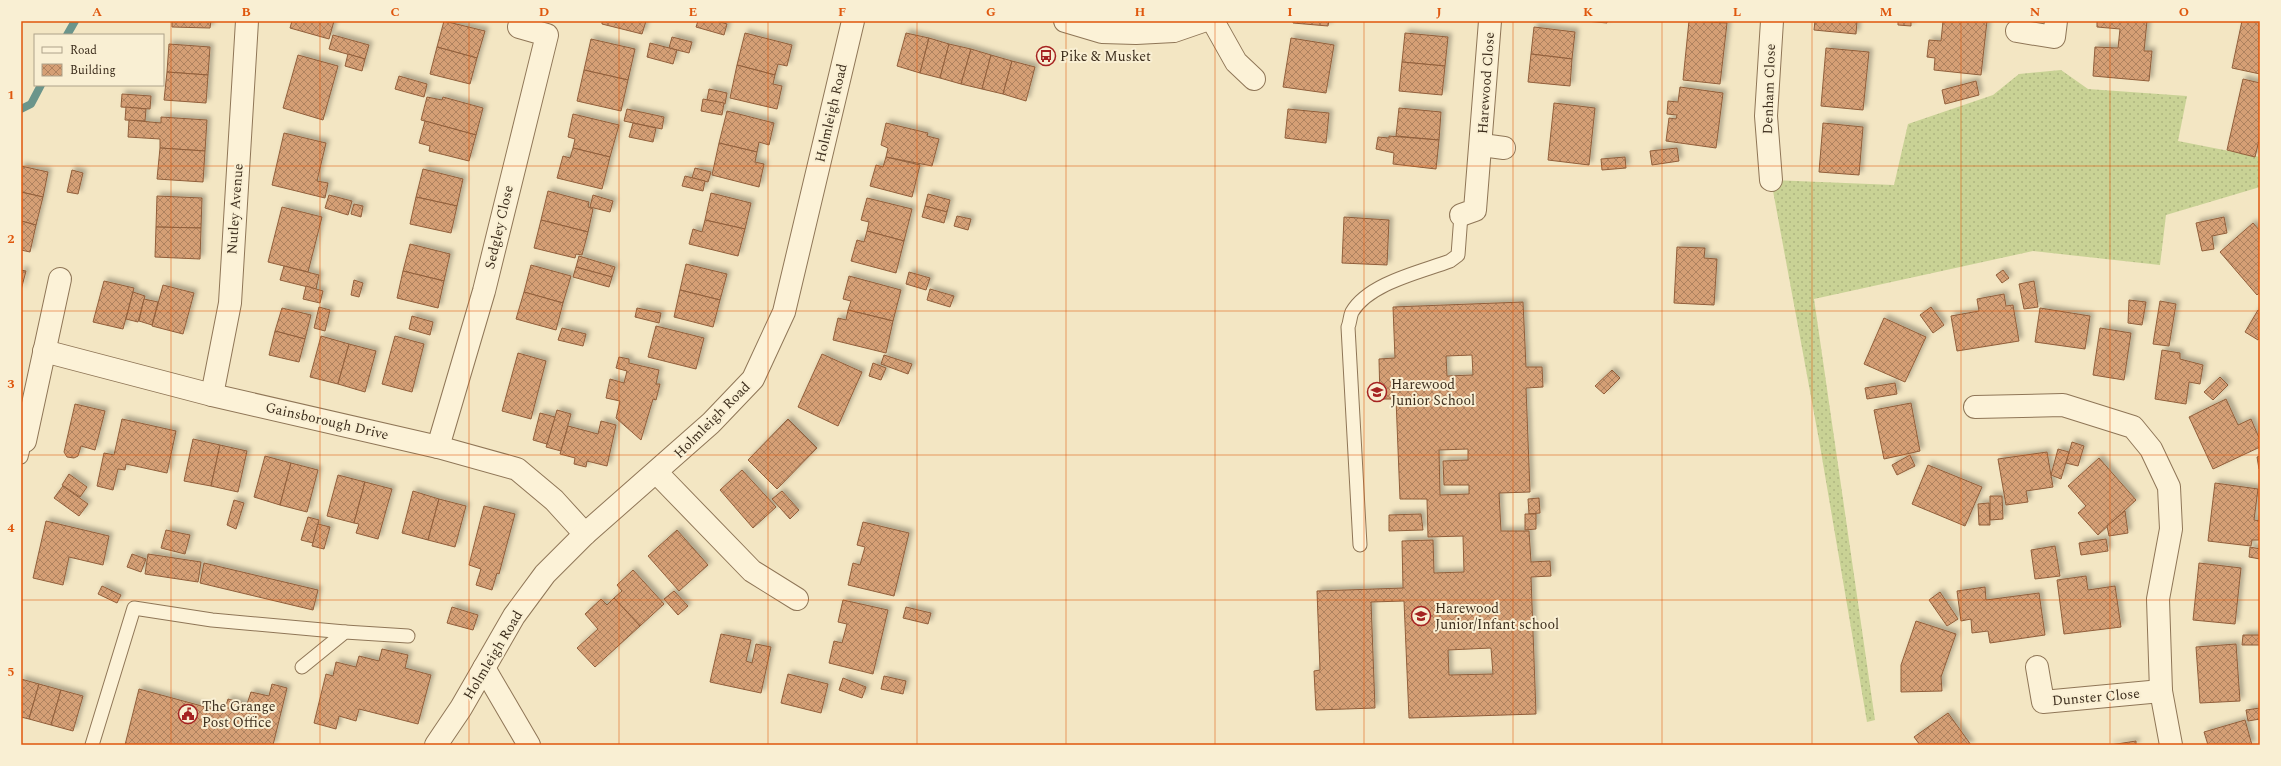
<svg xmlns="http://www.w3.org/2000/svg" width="2281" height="766" viewBox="0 0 2281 766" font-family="Spectral,serif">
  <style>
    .grass { fill: url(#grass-dots) }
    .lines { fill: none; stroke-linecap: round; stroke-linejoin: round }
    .stream { stroke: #6b958b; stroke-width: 8 }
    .building { fill: url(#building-cross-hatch); stroke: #915f3b; fill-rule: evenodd; filter: url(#shadow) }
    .lane-casing { stroke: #8f7657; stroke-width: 15 }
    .street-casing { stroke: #8f7657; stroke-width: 24 }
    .lane { stroke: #fcf2d7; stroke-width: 13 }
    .street { stroke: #fcf2d7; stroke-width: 22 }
    .grid { fill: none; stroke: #df570d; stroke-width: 1; stroke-opacity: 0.55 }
    .labels { text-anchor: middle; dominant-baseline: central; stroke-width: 4; stroke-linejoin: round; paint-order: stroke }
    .poi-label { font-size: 14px; fill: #3d2e1d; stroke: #f9efd3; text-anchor: start }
    .street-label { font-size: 14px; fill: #3d2e1d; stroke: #f9efd3 }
    .neatline { fill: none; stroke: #df570d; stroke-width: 1.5 }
    .grid-label { font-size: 13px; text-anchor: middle; font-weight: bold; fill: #df570d }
  </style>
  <defs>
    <pattern id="grass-dots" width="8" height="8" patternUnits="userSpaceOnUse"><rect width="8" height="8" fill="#c9d295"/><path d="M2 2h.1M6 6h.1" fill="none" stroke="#aeb580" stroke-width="1.8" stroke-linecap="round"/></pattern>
    <pattern id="building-cross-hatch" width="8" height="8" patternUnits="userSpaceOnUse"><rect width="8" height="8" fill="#d59f75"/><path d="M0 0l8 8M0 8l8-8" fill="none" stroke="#ae825f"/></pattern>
    <filter id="shadow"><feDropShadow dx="3.5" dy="-3.5" stdDeviation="2" flood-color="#0004"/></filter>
  </defs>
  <rect width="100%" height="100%" fill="#f3e6c3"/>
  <polygon class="grass" points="2061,70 2088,89 2187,96 2178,141 2260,157 2260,187 2166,215 2160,265 2033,251 1814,299 1875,720 1867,722 1819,440 1771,180 1894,185 1908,124 1993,95 2019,74"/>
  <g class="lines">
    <g class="stream">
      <polyline points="67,35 75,21"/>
      <polyline points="21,109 31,104 41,85"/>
    </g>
  </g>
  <g class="building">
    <polygon points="172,21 211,21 210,28 172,27"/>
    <polygon points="292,21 334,21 329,39 290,28"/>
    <polygon points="444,21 485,31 477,58 437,47"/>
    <polygon points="602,21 646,21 642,34 602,24"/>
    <polygon points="698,21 717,21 727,24 724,35 696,27"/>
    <polygon points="1293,21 1329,21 1328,26 1293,23"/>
    <polygon points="1586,21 1607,21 1607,23"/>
    <polygon points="1689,21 1727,23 1720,84 1683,80"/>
    <polygon points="1815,21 1857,21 1856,34 1814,30"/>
    <polygon points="1898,21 1911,21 1911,26 1898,25"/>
    <polygon points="1943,21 1987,21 1981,75 1934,70 1935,58 1927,57 1929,40 1941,41"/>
    <polygon points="2097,21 2147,21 2144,51 2152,51 2149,81 2093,76 2095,47 2118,48 2120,29 2097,27"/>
    <polygon points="2242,21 2260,21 2260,74 2232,68"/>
    <polygon points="1534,27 1575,32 1572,59 1531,54"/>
    <polygon points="745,33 792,45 787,66 778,64 775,75 737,65"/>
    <polygon points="906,33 929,38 920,73 897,66"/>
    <polygon points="1405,33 1448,37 1445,66 1402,62"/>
    <polygon points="333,35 369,45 365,59 329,49"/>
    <polygon points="672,37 692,42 689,53 669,48"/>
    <polygon points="929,38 949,44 940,78 920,73"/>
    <polygon points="1291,38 1334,45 1326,93 1283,87"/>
    <polygon points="591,39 635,49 628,80 584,70"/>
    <polygon points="650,43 677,50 673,64 647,57"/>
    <polygon points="169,44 210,47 208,75 167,72"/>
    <polygon points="949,44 971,49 961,84 940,78"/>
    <polygon points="437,47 477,58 470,84 430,74"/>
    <polygon points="1826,48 1869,52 1863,110 1821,106"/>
    <polygon points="971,49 991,55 982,89 961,84"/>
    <polygon points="348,54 365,59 362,71 345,66"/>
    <polygon points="1531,54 1572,59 1570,86 1528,82"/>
    <polygon points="298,55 338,66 323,120 283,108"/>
    <polygon points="991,55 1012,61 1003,94 982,89"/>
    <polygon points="1012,61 1035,67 1026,101 1003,94"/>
    <polygon points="1402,62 1445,66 1442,95 1399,91"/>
    <polygon points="737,65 775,75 773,84 782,86 777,109 730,98"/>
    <polygon points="584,70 628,80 621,111 577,101"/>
    <polygon points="167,72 208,75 206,103 164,100"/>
    <polygon points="399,76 427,84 424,97 395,89"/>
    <polygon points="2243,79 2260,83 2260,136 2255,157 2227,150"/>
    <polygon points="1976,81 1979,95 1945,104 1942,90"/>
    <polygon points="1680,87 1723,93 1716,148 1666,141 1669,118 1676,119 1677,115 1667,114 1668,101 1678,102"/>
    <polygon points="709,89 727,93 725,104 707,100"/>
    <polygon points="122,94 151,96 150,109 121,107"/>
    <polygon points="427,97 442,100 443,97 483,108 476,135 421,120"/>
    <polygon points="703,99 724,103 722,115 701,111"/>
    <polygon points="1554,103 1595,108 1589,165 1548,160"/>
    <polygon points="126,107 146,109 145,121 125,120"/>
    <polygon points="1399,108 1441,112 1439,140 1396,136"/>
    <polygon points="627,109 664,117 662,129 624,121"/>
    <polygon points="1288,109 1329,113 1326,143 1285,138"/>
    <polygon points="727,111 774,123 769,145 759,142 757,152 719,143"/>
    <polygon points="573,114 619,125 610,157 573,148 575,139 568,137"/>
    <polygon points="161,117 207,120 205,151 160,148 160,139 128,137 129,120 161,123"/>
    <polygon points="425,121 476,135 469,161 429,151 430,146 419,143"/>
    <polygon points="633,123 656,128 653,142 629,137"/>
    <polygon points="886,123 928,133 927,136 939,139 932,166 886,157 888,148 881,145"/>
    <polygon points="1823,123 1863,127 1859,175 1819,172"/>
    <polygon points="284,133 326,143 317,181 328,183 325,198 272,185"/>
    <polygon points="1389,136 1439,140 1436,169 1393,164 1394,153 1376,149 1378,137 1389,138"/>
    <polygon points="719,143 757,152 755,162 764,164 759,187 712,175"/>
    <polygon points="160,148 205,151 203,182 157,179"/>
    <polygon points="573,148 610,157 602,189 557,178 563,156 570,158"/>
    <polygon points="1677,148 1679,161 1652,165 1650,151"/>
    <polygon points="886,157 920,165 912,197 870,186 876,165 883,167"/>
    <polygon points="1625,157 1626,168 1602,170 1601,159"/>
    <polygon points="21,166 48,172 43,197 21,192"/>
    <polygon points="695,168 711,172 708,182 692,178"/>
    <polygon points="423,169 463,179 457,206 416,197"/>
    <polygon points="72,170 83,173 78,194 67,192"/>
    <polygon points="685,176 705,181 703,191 682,186"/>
    <polygon points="548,191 589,202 588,207 593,209 588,232 541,220"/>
    <polygon points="21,192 43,197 36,225 21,221"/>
    <polygon points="711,193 751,203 745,229 705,220"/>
    <polygon points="928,194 950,200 947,212 925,206"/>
    <polygon points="329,195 352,201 348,215 325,208"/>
    <polygon points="593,195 613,201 610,212 590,207"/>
    <polygon points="157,196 202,198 201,228 156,227"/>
    <polygon points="416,197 457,206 451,233 410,224"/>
    <polygon points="867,198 912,209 904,241 867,231 869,222 861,220"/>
    <polygon points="354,204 363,206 361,217 351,214"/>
    <polygon points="925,206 947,212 944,223 922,217"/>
    <polygon points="282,207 322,217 308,272 268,262"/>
    <polygon points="957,216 971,219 968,230 954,226"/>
    <polygon points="1344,217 1389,220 1387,265 1342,263"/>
    <polygon points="2224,217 2227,233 2212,236 2214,249 2202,251 2196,223"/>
    <polygon points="541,220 588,232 582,255 576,254 575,258 534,248"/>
    <polygon points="705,220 745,229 738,256 689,244 693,229 702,232"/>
    <polygon points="21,221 36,225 30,252 21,250"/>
    <polygon points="2253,223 2260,231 2260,292 2257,295 2220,252"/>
    <polygon points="156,227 201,228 200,259 155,257"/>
    <polygon points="867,231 904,241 896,273 851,261 857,240 864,242"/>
    <polygon points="410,244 450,254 444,281 403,271"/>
    <polygon points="1677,247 1705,248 1704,258 1717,259 1714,305 1674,303"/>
    <polygon points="579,256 615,267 612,277 576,267"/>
    <polygon points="686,264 727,274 720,300 680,290"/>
    <polygon points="531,265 571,276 563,303 524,292"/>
    <polygon points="284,266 319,275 316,289 280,280"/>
    <polygon points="576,267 612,277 609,287 573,277"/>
    <polygon points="21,270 26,271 21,290"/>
    <polygon points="2003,270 2009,278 2002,283 1996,275"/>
    <polygon points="403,271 444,281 438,308 397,298"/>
    <polygon points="909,272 930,278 926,290 906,284"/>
    <polygon points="849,276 901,290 893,321 848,310 851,301 843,299"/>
    <polygon points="354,280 363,283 359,297 351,295"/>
    <polygon points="104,281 134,288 123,329 93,322"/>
    <polygon points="2034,281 2038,307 2024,309 2019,284"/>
    <polygon points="163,285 194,293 183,334 152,326"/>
    <polygon points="306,286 323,291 320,303 303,299"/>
    <polygon points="930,289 954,296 950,307 927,300"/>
    <polygon points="680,290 720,300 713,327 674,317"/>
    <polygon points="133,292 145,296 138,322 126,319"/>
    <polygon points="524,292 563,303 556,330 516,319"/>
    <polygon points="2004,294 2006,306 2013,305 2019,341 1957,351 1951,316 1979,311 1977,299"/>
    <polygon points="144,299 158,302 152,325 139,321"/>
    <polygon points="2129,300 2146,302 2142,325 2128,323"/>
    <polygon points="2160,301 2176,304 2169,346 2153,344"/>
    <path d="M1523,302L1526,367H1542L1543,387L1526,388L1530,492L1499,493L1501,531H1529L1531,562L1550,561L1551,576L1531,577L1536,714L1409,718L1404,601L1371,602L1375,708L1316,710L1314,671L1320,670L1317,591L1403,588L1402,541L1433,540L1434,573L1464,572L1463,536L1428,537L1427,499H1400L1396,399H1380L1379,359L1395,358L1393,307ZM1472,355L1473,375L1447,376L1446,356ZM1468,449V460L1443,461L1444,485H1469V494L1440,495L1439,450ZM1491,648L1493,674L1449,675L1448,650Z"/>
    <polygon points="319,307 330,310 325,331 314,328"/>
    <polygon points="1931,307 1944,325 1933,333 1920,315"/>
    <polygon points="282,308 311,315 305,339 275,331"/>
    <polygon points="637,308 661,313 659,323 635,317"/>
    <polygon points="2040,308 2090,316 2085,349 2035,342"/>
    <polygon points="848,310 893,321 886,353 833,340 838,318 846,320"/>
    <polygon points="2258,310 2260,311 2260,336 2258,340 2245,332"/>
    <polygon points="412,316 433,322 430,335 409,329"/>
    <polygon points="1884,318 1926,337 1905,382 1864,364"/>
    <polygon points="656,326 704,338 696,369 648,357"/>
    <polygon points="562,328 586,334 583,346 558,340"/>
    <polygon points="2100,328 2131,333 2124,380 2093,375"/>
    <polygon points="275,331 305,339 299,362 269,355"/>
    <polygon points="321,336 349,344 338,384 310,377"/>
    <polygon points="395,336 424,344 412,392 382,384"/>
    <polygon points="349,344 376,351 365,392 338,384"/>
    <polygon points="2162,350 2180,353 2180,359 2203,365 2200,384 2189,382 2186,404 2155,399"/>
    <polygon points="518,353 546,361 531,419 502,411"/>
    <polygon points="822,354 862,372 838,426 798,407"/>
    <polygon points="884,355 912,364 908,374 881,364"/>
    <polygon points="619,357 629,359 629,363 659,370 656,384 660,384 656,400 653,399 641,440 616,418 620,401 606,398 610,379 624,383 627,371 616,368"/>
    <polygon points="873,363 886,368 881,380 869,376"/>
    <polygon points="1612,370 1620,378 1604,394 1595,386"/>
    <polygon points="2220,377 2228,385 2213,400 2204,392"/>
    <polygon points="1895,383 1897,394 1867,399 1865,388"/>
    <polygon points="2226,399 2238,425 2251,419 2260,440 2260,447 2213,469 2189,417"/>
    <polygon points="1911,403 1920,451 1884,459 1874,410"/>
    <polygon points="75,404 105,411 95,450 81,446 78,456 74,458 67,457 64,452"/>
    <polygon points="557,410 571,414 561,451 546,447"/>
    <polygon points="540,413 555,417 547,444 533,440"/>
    <polygon points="122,419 176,431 167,473 126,464 125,470 118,469 113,490 97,486 104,453 114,455"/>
    <polygon points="788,419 817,448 777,489 748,460"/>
    <polygon points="601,421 616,425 607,466 587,461 586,467 574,464 575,458 560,454 568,426 598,434"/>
    <polygon points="193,439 220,445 211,486 184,481"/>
    <polygon points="2072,442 2084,446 2078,466 2066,463"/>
    <polygon points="220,445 247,451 238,492 211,486"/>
    <polygon points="2058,449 2069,452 2061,479 2051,475"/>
    <polygon points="2047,452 2053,487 2026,491 2028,502 2006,505 1998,459"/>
    <polygon points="1910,455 1915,466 1897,475 1892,465"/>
    <polygon points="265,456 291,463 280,505 254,497"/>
    <polygon points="2260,456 2260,469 2259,469 2257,457"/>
    <polygon points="2099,458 2136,500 2098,535 2078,513 2086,506 2068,486"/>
    <polygon points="291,463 318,470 307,512 280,505"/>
    <polygon points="1928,465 1982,487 1965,526 1912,504"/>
    <polygon points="742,470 776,507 753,528 720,490"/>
    <polygon points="69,474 87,487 80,497 62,485"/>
    <polygon points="338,475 365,482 354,523 327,516"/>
    <polygon points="365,482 392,489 378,539 356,533 359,524 354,523"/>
    <polygon points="2215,483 2258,489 2254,520 2260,521 2260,533 2259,540 2252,540 2251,546 2208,541"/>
    <polygon points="63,486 88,504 79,516 54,498"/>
    <polygon points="413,491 439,499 428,540 402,533"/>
    <polygon points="782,491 799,510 790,519 772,499"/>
    <polygon points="1990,496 2002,496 2003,519 1990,520"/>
    <polygon points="1539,498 1540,513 1529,514 1528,499"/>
    <polygon points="439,499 466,506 455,547 428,540"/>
    <polygon points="234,500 244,503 236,529 227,525"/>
    <polygon points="1989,503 1990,525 1979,525 1978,504"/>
    <polygon points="484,506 515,514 499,574 497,573 492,590 476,585 481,569 469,565"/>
    <polygon points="2125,511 2128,533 2109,536 2107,526"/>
    <polygon points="1421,514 1423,530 1389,531 1389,515"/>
    <polygon points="1525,514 1536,514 1536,529 1525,530"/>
    <polygon points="308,517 319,520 313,543 301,540"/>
    <polygon points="46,521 109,536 103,565 69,557 63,585 33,578"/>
    <polygon points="863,522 909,533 894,596 848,585 853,563 860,565 865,547 857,545"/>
    <polygon points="318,524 330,527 324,549 312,546"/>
    <polygon points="166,530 190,535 185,554 161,548"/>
    <polygon points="677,530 708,565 679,591 648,556"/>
    <polygon points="2106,539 2108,551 2081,555 2079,543"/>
    <polygon points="2055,546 2060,576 2035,579 2031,550"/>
    <polygon points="2250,547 2260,549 2260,559 2249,557"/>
    <polygon points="132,554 146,559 141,572 127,567"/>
    <polygon points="148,554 201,562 198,582 145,574"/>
    <polygon points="204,563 318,590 313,610 200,583"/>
    <polygon points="2199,563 2241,568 2235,624 2193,620"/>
    <polygon points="633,570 664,604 640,626 614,598 622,591 617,585"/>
    <polygon points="2086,576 2088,590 2115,586 2121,627 2064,634 2057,580"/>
    <polygon points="102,586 121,595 117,603 98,594"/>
    <polygon points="1985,587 1986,600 2039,593 2045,635 1990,643 1988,631 1972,633 1971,619 1961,621 1957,591"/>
    <polygon points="674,591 688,606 678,615 664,599"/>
    <polygon points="1940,592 1958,619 1947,626 1929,600"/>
    <polygon points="614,598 640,626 595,667 577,648 598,629 585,614 601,599 607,605"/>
    <polygon points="843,600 888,610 873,674 829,663 834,641 842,643 847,624 838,622"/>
    <polygon points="452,607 478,615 473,630 447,623"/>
    <polygon points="906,607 931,613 928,624 903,618"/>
    <polygon points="1916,621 1956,634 1941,677 1942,691 1901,692 1901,665"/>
    <polygon points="721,634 751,640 746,661 752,663 756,644 771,647 761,693 710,682"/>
    <polygon points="2243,635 2260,635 2260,645 2242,645"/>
    <polygon points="2236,644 2240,701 2200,703 2196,647"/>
    <polygon points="382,649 408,655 405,668 431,675 418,724 359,709 356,721 339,716 336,729 314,723 326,674 333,676 336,662 356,667 359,656 379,661"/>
    <polygon points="788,674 828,684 821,713 781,703"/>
    <polygon points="884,676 906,681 903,694 881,689"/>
    <polygon points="843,678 866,687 862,698 839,690"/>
    <polygon points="21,679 39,684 29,719 21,717"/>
    <polygon points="39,684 61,690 51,725 29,719"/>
    <polygon points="272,684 287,688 273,745 125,745 139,689 224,712 228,699 247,704 251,692 269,696"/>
    <polygon points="61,690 83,696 73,731 51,725"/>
    <polygon points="2260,708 2260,719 2248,721 2246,710"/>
    <polygon points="1948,713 1971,745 1920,745 1914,737"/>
    <polygon points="2245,720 2252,745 2208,745 2204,732"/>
    <polygon points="2136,741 2136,745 2110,745"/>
  </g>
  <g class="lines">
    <defs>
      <g id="lane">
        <polyline points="21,457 25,441"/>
        <path d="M1360,545L1348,327C1350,323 1350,316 1352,312C1369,283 1421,272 1450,261L1458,255L1461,215"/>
        <polyline points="302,667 345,632 408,636"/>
        <polyline points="92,745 134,608 212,620 345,632"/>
      </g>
      <g id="street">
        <polyline points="1065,21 1102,32 1136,33 1174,31 1203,21"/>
        <polyline points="1213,21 1236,62 1254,79"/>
        <polyline points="2017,31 2054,37 2056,21"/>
        <polyline points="1482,145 1504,148"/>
        <polyline points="1771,180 1766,116 1772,21"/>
        <polyline points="1461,215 1475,210 1490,21"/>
        <polyline points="44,351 212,395 438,447 517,469 554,500 585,534"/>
        <polyline points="212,395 230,303 247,21"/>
        <polyline points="1975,407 2063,405 2133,427 2151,449 2169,487 2171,529 2158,599 2161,691 2171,745"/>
        <polyline points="25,441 60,279"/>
        <polyline points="438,447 484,291 547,35 519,27"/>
        <polyline points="657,473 752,571 797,599"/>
        <polyline points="2037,667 2043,702 2161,691"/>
        <polyline points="484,668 529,745"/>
        <polyline points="436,745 461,708 514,616 545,574 585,534 711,423 753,379 784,312 853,21"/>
      </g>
    </defs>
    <use href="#lane" class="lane-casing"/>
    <use href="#street" class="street-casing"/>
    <use href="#lane" class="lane"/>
    <use href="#street" class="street"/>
  </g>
  <path class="grid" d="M171,21V745M320,21V745M469,21V745M619,21V745M768,21V745M917,21V745M1066,21V745M1215,21V745M1364,21V745M1513,21V745M1662,21V745M1812,21V745M1961,21V745M2110,21V745M21,166H2260M21,311H2260M21,455H2260M21,600H2260"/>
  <defs>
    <symbol id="bus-ring" viewBox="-11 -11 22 22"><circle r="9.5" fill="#f9efd3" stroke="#a52321" stroke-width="1.5"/><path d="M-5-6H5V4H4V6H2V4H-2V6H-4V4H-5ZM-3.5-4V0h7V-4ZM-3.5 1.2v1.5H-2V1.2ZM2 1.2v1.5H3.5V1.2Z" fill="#a52321"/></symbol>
    <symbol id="school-ring" viewBox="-11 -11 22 22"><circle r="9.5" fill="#f9efd3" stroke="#a52321" stroke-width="1.5"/><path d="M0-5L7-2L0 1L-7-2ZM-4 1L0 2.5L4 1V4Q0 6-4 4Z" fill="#a52321"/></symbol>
    <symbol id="civic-ring" viewBox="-11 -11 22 22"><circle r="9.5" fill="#f9efd3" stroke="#a52321" stroke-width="1.5"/><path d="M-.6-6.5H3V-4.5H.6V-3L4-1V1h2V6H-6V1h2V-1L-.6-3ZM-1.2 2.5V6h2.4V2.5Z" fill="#a52321"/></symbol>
  </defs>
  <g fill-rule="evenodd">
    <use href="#bus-ring" x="1035" y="45" width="22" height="22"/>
    <use href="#school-ring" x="1366" y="381" width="22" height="22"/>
    <use href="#school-ring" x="1410" y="605" width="22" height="22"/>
    <use href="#civic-ring" x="177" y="703" width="22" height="22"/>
  </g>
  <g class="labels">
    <g class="poi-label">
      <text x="1060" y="56">Pike &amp; Musket</text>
      <text x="1391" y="384">Harewood<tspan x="1391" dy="16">Junior School</tspan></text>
      <text x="1435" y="608">Harewood<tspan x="1435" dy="16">Junior/Infant school</tspan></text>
      <text x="202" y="706">The Grange<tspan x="202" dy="16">Post Office</tspan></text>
    </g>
    <g class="street-label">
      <text transform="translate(1486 83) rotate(-86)">Harewood Close</text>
      <text transform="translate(1769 89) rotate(-88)">Denham Close</text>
      <text transform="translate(831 113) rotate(-77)">Holmleigh Road</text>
      <text transform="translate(235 209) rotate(-86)">Nutley Avenue</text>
      <text transform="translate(499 227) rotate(-77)">Sedgley Close</text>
      <text transform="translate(712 420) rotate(-45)">Holmleigh Road</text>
      <text transform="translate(327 421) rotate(13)">Gainsborough Drive</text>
      <text transform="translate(493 655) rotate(-59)">Holmleigh Road</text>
      <text transform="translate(2096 697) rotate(-5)">Dunster Close</text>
    </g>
  </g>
  <rect width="2281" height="766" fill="none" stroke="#f9efd3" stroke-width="44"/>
  <rect x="34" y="34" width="130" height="52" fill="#f9efd3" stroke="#aea28a"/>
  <rect x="42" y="47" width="20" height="6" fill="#fcf2d7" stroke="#aea28a"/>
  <text x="70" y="54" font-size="12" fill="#3d2e1d">Road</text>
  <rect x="42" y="64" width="20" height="12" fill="url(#building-cross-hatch)" stroke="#aea28a"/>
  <text x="70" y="74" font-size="12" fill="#3d2e1d">Building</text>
  <rect x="22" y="22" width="2237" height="722" class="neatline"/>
  <g class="grid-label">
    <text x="97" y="16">A</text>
    <text x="246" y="16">B</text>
    <text x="395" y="16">C</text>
    <text x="544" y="16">D</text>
    <text x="693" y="16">E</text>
    <text x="842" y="16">F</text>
    <text x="991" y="16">G</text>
    <text x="1140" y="16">H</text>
    <text x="1290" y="16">I</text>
    <text x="1439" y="16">J</text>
    <text x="1588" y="16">K</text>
    <text x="1737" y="16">L</text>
    <text x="1886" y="16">M</text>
    <text x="2035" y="16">N</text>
    <text x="2184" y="16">O</text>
    <text x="11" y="99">1</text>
    <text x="11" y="243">2</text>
    <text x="11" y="388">3</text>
    <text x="11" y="532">4</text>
    <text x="11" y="676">5</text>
  </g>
</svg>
